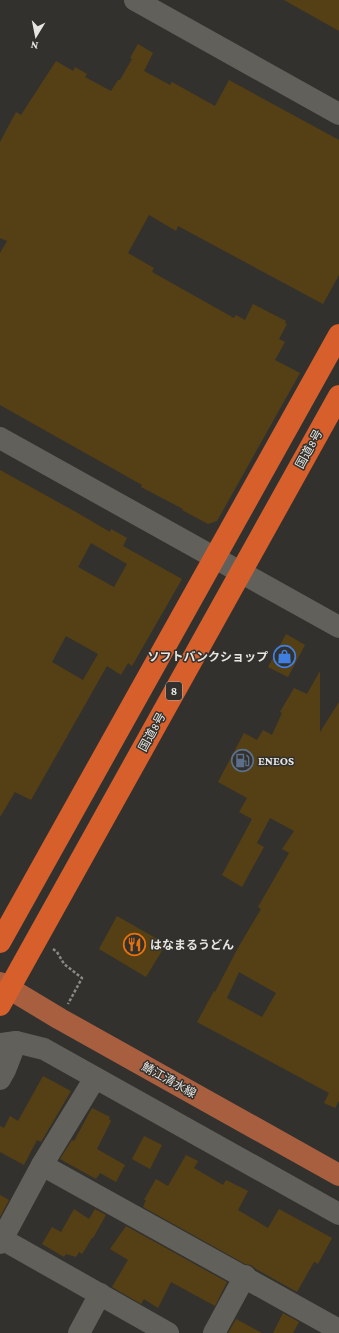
<svg xmlns="http://www.w3.org/2000/svg" width="339" height="1333" viewBox="0 0 339 1333" font-family="'Crimson Pro','Noto Sans JP',serif">
  <style>
    .building { fill: #554015; fill-rule: evenodd }
    .lines { fill: none; stroke-linecap: round; stroke-linejoin: round }
    .path { stroke: #8b8986; stroke-width: 2.5; stroke-dasharray: 3 2; stroke-linecap: butt }
    .minor { stroke: #62605b; stroke-width: 22 }
    .major { stroke: #a85f3f; stroke-width: 22 }
    .highway { stroke: #d65f2c; stroke-width: 22 }
    .labels { text-anchor: middle; dominant-baseline: central; stroke-width: 3; stroke-linejoin: round; paint-order: stroke }
    .shield { fill: #33312d; stroke: #b0afac; stroke-width: 1 }
    .shield-label { font-size: 11px; font-weight: bold; fill: #e6e5e2 }
    .street-label { font-size: 12px; fill: #e6e5e2; stroke: #33312d }
    .poi-label { font-size: 12px; font-weight: bold; fill: #e6e5e2; stroke: #33312d; text-anchor: start }
  </style>
  <rect width="100%" height="100%" fill="#33312d"/>
  <g class="building">
    <polygon points="284,0 339,0 339,31"/>
    <polygon points="138,44 153,53 144,71 170,85 172,82 215,106 229,80 339,140 339,275 323,304 178,226 176,231 149,215 128,253 154,268 152,272 234,318 236,315 245,320 253,304 286,321 285,323 287,324 279,339 285,342 275,360 300,373 217,521 208,524 182,510 183,509 141,487 142,485 0,405 0,253 7,241 0,238 0,142 16,112 21,115 56,61 73,71 75,67 87,74 85,77 111,91 118,80 120,80 132,59 130,58"/>
    <path d="M0,470L76,512L110,532L111,529L127,538L123,546L182,579L132,666L128,663L121,675L107,666L31,800L15,792L0,817ZM91,543L127,564L114,587L78,567ZM66,636L98,654L83,680L52,662Z"/>
    <polygon points="286,634 305,645 288,677 268,667"/>
    <path d="M320,671V732L339,702V1101L335,1108L324,1103L329,1093L197,1022L214,991L215,992L239,946L261,909L258,907L289,853L282,849L294,831L270,818L257,843L264,847L242,887L222,875L252,819L239,812L247,798L218,782L244,733L257,740L263,730L272,735L282,713L280,712L294,688L307,694ZM239,972L276,993L262,1017L227,998Z"/>
    <polygon points="117,916 166,944 146,977 99,949"/>
    <polygon points="43,1076 71,1091 41,1142 37,1140 24,1165 0,1152 0,1126 4,1128 10,1116 18,1121"/>
    <polygon points="92,1108 110,1117 109,1119 111,1121 97,1149 125,1165 116,1182 100,1173 96,1179 60,1159 72,1140 74,1141"/>
    <polygon points="144,1136 162,1145 150,1169 132,1159"/>
    <polygon points="186,1155 198,1161 194,1168 223,1185 226,1180 248,1191 238,1210 268,1228 279,1209 332,1238 318,1264 314,1262 297,1292 256,1269 251,1265 245,1264 143,1207 146,1200 144,1200 156,1179 168,1186"/>
    <polygon points="0,1195 9,1200 0,1217"/>
    <polygon points="74,1209 89,1219 95,1209 106,1215 93,1238 92,1238 82,1254 79,1252 76,1257 66,1254 64,1257 42,1244 52,1227 61,1232"/>
    <polygon points="126,1226 227,1282 215,1306 171,1282 158,1308 144,1299 141,1304 112,1287 128,1260 110,1249"/>
    <polygon points="283,1313 299,1322 293,1333 273,1333"/>
    <polygon points="236,1319 262,1333 228,1333"/>
  </g>
  <g class="lines">
    <polyline class="path" points="53,949 57,952 64,964 82,978 68,1004"/>
    <g class="minor">
      <polyline points="135,0 339,114"/>
      <polyline points="0,438 339,627"/>
      <polyline points="0,1044 16,1042 44,1049 339,1214"/>
      <polyline points="0,1079 5,1070 16,1042"/>
      <polyline points="42,1165 339,1330"/>
      <polyline points="2,1239 168,1333"/>
      <polyline points="0,1243 42,1165 95,1078"/>
      <polyline points="79,1333 100,1294"/>
      <polyline points="214,1333 245,1276"/>
    </g>
    <polyline class="major" points="0,983 60,1019 339,1175"/>
    <g class="highway">
      <polyline points="0,942 339,335"/>
      <polyline points="0,1005 339,396"/>
    </g>
  </g>
  <defs>
    <symbol id="shop-ring" viewBox="-11 -11 22 22"><circle r="9.5" fill="#33312d" stroke="#3f7fe0" stroke-width="1.5"/><path d="M-5-2.5h2.3a2.7 3.5 0 0 1 5.4 0H5L5.5 6h-11ZM-1.5-2.5h3a1.5 2.3 0 0 0-3 0Z" fill="#3f7fe0"/></symbol>
    <symbol id="fuel-ring" viewBox="-11 -11 22 22"><circle r="9.5" fill="#33312d" stroke="#5c6f8a" stroke-width="1.5"/><path d="M-5.5-6h7V0h2V4h1.3V-2.5L3-4.5l.8-.8L6-3V5H2.5V1h-1V6h-7ZM-4.2-4.7v3.2H.2V-4.7Z" fill="#5c6f8a"/></symbol>
    <symbol id="restaurant-ring" viewBox="-11 -11 22 22"><circle r="9.5" fill="#33312d" stroke="#e8710a" stroke-width="1.5"/><path d="M-5-6h1v4h1v-4h1v4h1v-4h1v5L-1.5 .5V6h-2V.5L-5-1ZM5-6V6H3V1.5H1.5Q1.5-4 5-6Z" fill="#e8710a"/></symbol>
  </defs>
  <g fill-rule="evenodd">
    <use href="#shop-ring" x="272" y="644" width="25" height="25"/>
    <use href="#fuel-ring" x="230" y="748" width="25" height="25"/>
    <use href="#restaurant-ring" x="122" y="932" width="25" height="25"/>
  </g>
  <g class="labels">
    <rect class="shield" x="166" y="682" width="16" height="18" rx="3"/>
    <g class="shield-label">
      <text x="174" y="691">8</text>
    </g>
    <g class="street-label">
      <text transform="translate(309 449) rotate(-61)">国道8号</text>
      <text transform="translate(152 732) rotate(-61)">国道8号</text>
      <text transform="translate(169 1080) rotate(29)">鯖江清水線</text>
    </g>
    <g class="poi-label">
      <text x="268" y="657" text-anchor="end">ソフトバンクショップ</text>
      <text x="258" y="761">ENEOS</text>
      <text x="150" y="945">はなまるうどん</text>
    </g>
  </g>
  <g transform="translate(36 36) rotate(190)" stroke="#33312d" stroke-width="3" paint-order="stroke">
  <path d="M0-3L7 15L0 10L-7 15Z" fill="#e6e5e2"/>
  <text y="-6" font-size="11" font-weight="bold" text-anchor="middle" fill="#e6e5e2">N</text>
  </g>
</svg>
